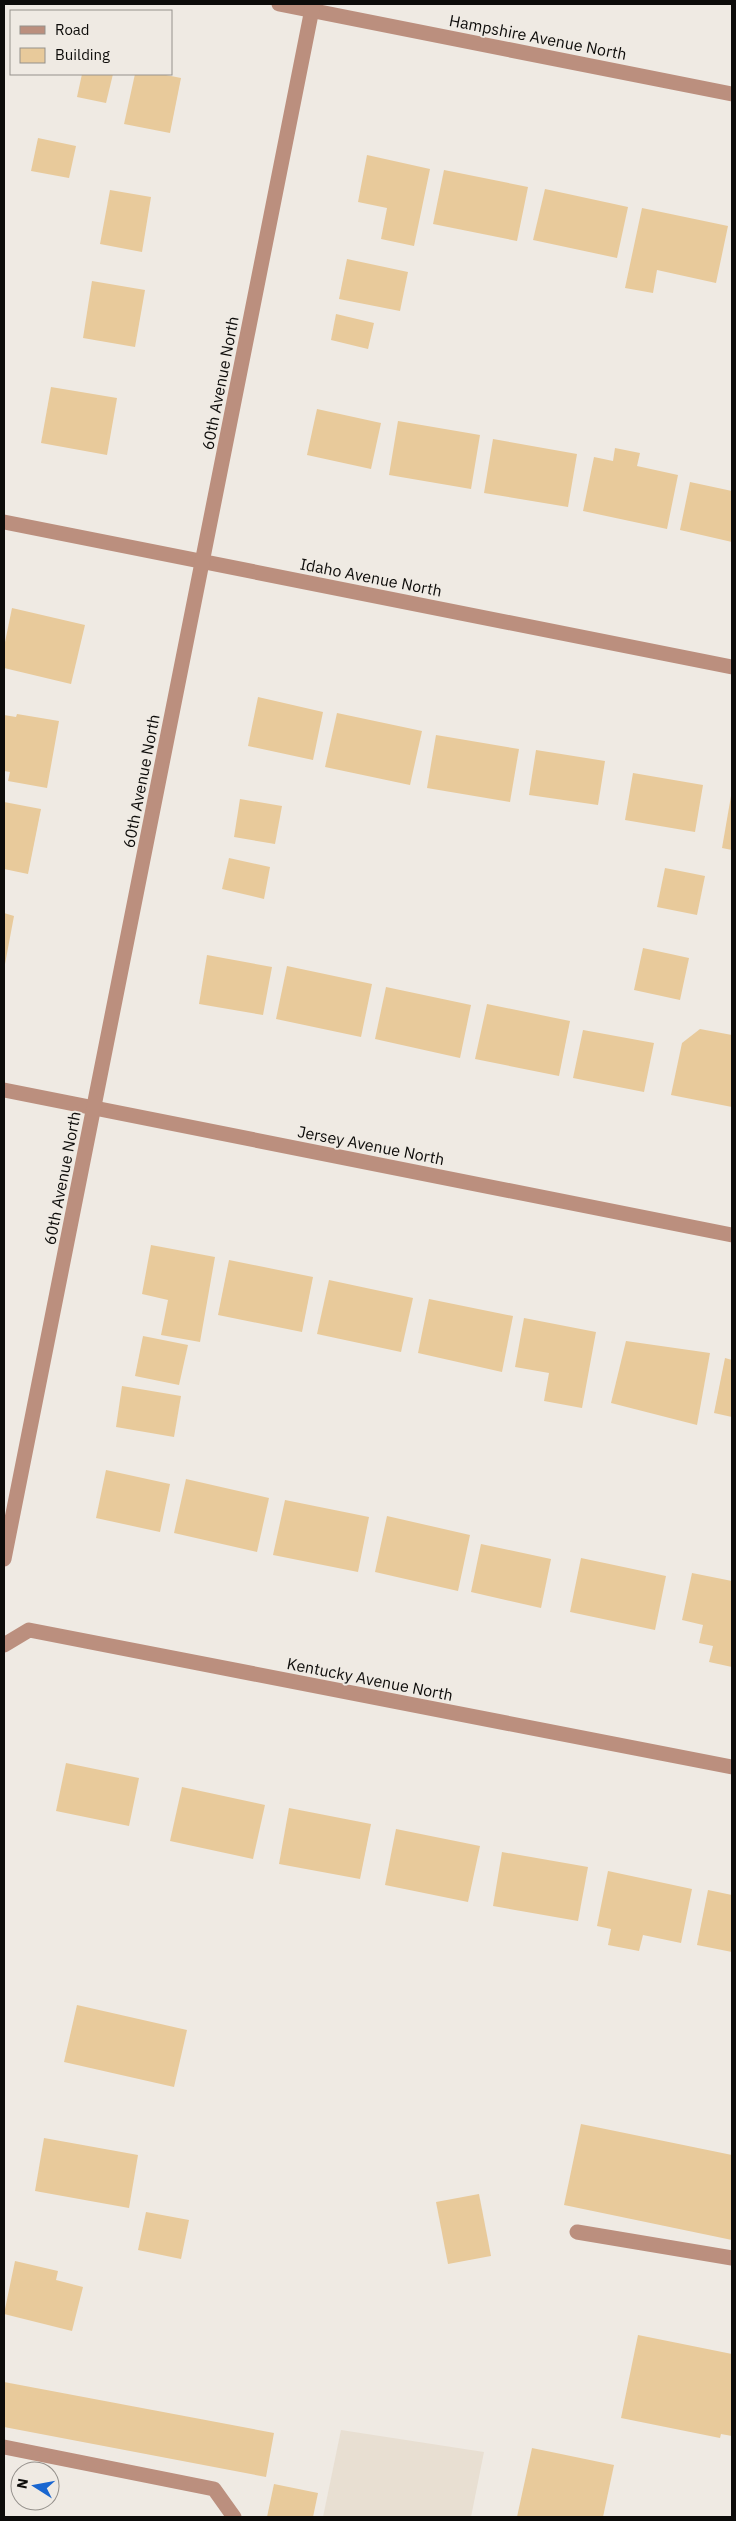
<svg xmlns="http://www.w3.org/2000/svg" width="736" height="2521" viewBox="0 0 736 2521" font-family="'IBM Plex Sans',sans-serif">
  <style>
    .built { fill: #e8dfd2 }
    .building { fill: #e8ca9b }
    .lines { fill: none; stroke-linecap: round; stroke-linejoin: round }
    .minor { stroke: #bb8f7e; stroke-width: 15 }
    .labels { text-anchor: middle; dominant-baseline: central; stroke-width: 4; stroke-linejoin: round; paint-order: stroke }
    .street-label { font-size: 16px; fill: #0d0c0a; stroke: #efeae3 }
  </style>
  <rect width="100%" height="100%" fill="#efeae3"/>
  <polygon class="built" points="341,2430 484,2452 471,2517 323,2517"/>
  <g class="building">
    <polygon points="82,74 113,74 106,103 77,97"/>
    <polygon points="135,74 161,74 181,78 170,133 124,124"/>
    <polygon points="38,138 76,146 69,178 31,171"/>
    <polygon points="367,155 430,169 414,246 381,239 387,208 358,202"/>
    <polygon points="444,170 528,187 517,241 433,224"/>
    <polygon points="545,189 628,207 617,258 533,240"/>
    <polygon points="110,190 151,197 142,252 100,244"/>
    <polygon points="642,208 728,226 716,283 657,270 653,293 625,288"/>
    <polygon points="347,259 408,272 400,311 339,299"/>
    <polygon points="92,281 145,290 135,347 83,338"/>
    <polygon points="336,314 374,323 368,349 331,340"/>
    <polygon points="51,387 117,398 107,455 41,443"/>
    <polygon points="317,409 381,423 371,469 307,455"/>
    <polygon points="398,421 480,435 471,489 389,475"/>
    <polygon points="493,439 577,454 568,507 484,493"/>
    <polygon points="615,448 640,453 637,466 678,475 667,529 583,511 594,457 613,461"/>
    <polygon points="690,482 732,491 732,542 680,530"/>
    <polygon points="12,608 85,625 71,684 4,668 4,647"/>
    <polygon points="258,697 323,712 313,760 248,746"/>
    <polygon points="337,713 422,731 410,785 325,767"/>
    <polygon points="17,714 59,721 47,788 8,781 10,772 4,771 4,715 16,717"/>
    <polygon points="436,735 519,749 510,802 427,788"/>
    <polygon points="536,750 605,761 598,805 529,795"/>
    <polygon points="633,773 703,785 695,832 625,820"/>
    <polygon points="731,796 732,796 732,850 722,848"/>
    <polygon points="240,799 282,806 275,844 234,837"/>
    <polygon points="4,802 41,809 28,874 4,869"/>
    <polygon points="229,858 270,867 264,899 222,889"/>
    <polygon points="665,868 705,876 697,915 657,907"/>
    <polygon points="4,913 14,916 5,964 4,964"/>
    <polygon points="643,948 689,958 680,1000 634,990"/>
    <polygon points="207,955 272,967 263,1015 199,1004"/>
    <polygon points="287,966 372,984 361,1037 276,1019"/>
    <polygon points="386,987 471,1005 460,1058 375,1039"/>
    <polygon points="487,1004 570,1021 559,1076 475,1059"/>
    <polygon points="700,1029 732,1035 732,1107 671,1095 682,1043"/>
    <polygon points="583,1030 654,1043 644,1092 573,1078"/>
    <polygon points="151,1245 215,1257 200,1342 161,1335 168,1300 142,1294"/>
    <polygon points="229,1260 313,1277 302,1332 218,1315"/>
    <polygon points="329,1280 413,1298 401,1352 317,1334"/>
    <polygon points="429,1299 513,1316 502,1372 418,1353"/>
    <polygon points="524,1318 596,1332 582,1408 544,1401 549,1373 515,1367"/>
    <polygon points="143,1336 188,1345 179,1385 135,1376"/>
    <polygon points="626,1341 710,1353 697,1425 611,1403"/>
    <polygon points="725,1358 732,1360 732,1417 714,1413"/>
    <polygon points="122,1386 181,1396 174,1437 116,1427"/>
    <polygon points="106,1470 170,1484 160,1532 96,1518"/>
    <polygon points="186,1479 269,1498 257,1552 174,1533"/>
    <polygon points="285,1500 369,1517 358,1572 273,1555"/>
    <polygon points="387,1516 470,1535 458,1591 375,1572"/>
    <polygon points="481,1544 551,1559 541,1608 471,1592"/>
    <polygon points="581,1558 666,1576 655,1630 570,1612"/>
    <polygon points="692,1573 732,1581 732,1667 709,1662 713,1646 699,1643 703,1625 682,1620"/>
    <polygon points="66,1763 139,1778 129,1826 56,1811"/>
    <polygon points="182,1787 265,1805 253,1859 170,1841"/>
    <polygon points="289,1808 371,1824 360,1879 279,1864"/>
    <polygon points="396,1829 480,1846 468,1902 385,1885"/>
    <polygon points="502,1852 588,1867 578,1921 493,1906"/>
    <polygon points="608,1871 692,1889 681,1943 643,1935 639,1951 608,1945 611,1929 597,1926"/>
    <polygon points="708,1890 732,1895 732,1952 697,1945"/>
    <polygon points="77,2005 187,2030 174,2087 64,2062"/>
    <polygon points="581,2124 732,2155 732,2240 564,2205"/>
    <polygon points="44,2138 138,2155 129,2208 35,2191"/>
    <polygon points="479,2194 491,2256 448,2264 436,2202"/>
    <polygon points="146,2212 189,2220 181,2259 138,2250"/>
    <polygon points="15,2261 58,2271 56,2280 83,2287 72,2331 4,2314"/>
    <polygon points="638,2335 732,2354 732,2436 721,2434 720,2438 621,2418"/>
    <polygon points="4,2382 274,2433 266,2477 4,2427"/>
    <polygon points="532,2448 614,2465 603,2517 517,2517"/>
    <polygon points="274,2484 318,2493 313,2517 267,2517"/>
  </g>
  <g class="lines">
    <g class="minor">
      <polyline points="279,4 732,94"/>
      <polyline points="4,522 732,667"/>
      <polyline points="4,1090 732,1235"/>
      <polyline points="4,1559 313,4"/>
      <polyline points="4,1645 29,1630 732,1767"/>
      <polyline points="577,2232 732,2258"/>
      <polyline points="4,2447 214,2489 234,2517"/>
    </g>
  </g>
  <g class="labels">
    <g class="street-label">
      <text transform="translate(538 37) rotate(11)">Hampshire Avenue North</text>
      <text transform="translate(220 383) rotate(-79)">60th Avenue North</text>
      <text transform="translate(371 577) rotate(11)">Idaho Avenue North</text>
      <text transform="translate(141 781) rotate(-79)">60th Avenue North</text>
      <text transform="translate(371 1145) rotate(11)">Jersey Avenue North</text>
      <text transform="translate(62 1178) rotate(-79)">60th Avenue North</text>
      <text transform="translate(370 1679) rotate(11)">Kentucky Avenue North</text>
    </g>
  </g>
  <rect width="736" height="2521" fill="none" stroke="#0d0c0a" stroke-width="10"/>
  <rect x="10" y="10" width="162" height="65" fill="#efeae3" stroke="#95918c"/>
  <rect x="20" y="26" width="25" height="8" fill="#bb8f7e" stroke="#95918c"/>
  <text x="55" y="35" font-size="15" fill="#0d0c0a">Road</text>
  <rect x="20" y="48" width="25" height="15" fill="#e8ca9b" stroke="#95918c"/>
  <text x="55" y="60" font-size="15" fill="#0d0c0a">Building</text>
  <g transform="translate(35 2486) rotate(281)"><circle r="24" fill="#efeae3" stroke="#95918c"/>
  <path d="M0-4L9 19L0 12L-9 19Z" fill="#1966d0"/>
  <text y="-8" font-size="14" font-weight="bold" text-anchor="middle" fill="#0d0c0a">N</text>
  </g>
</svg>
